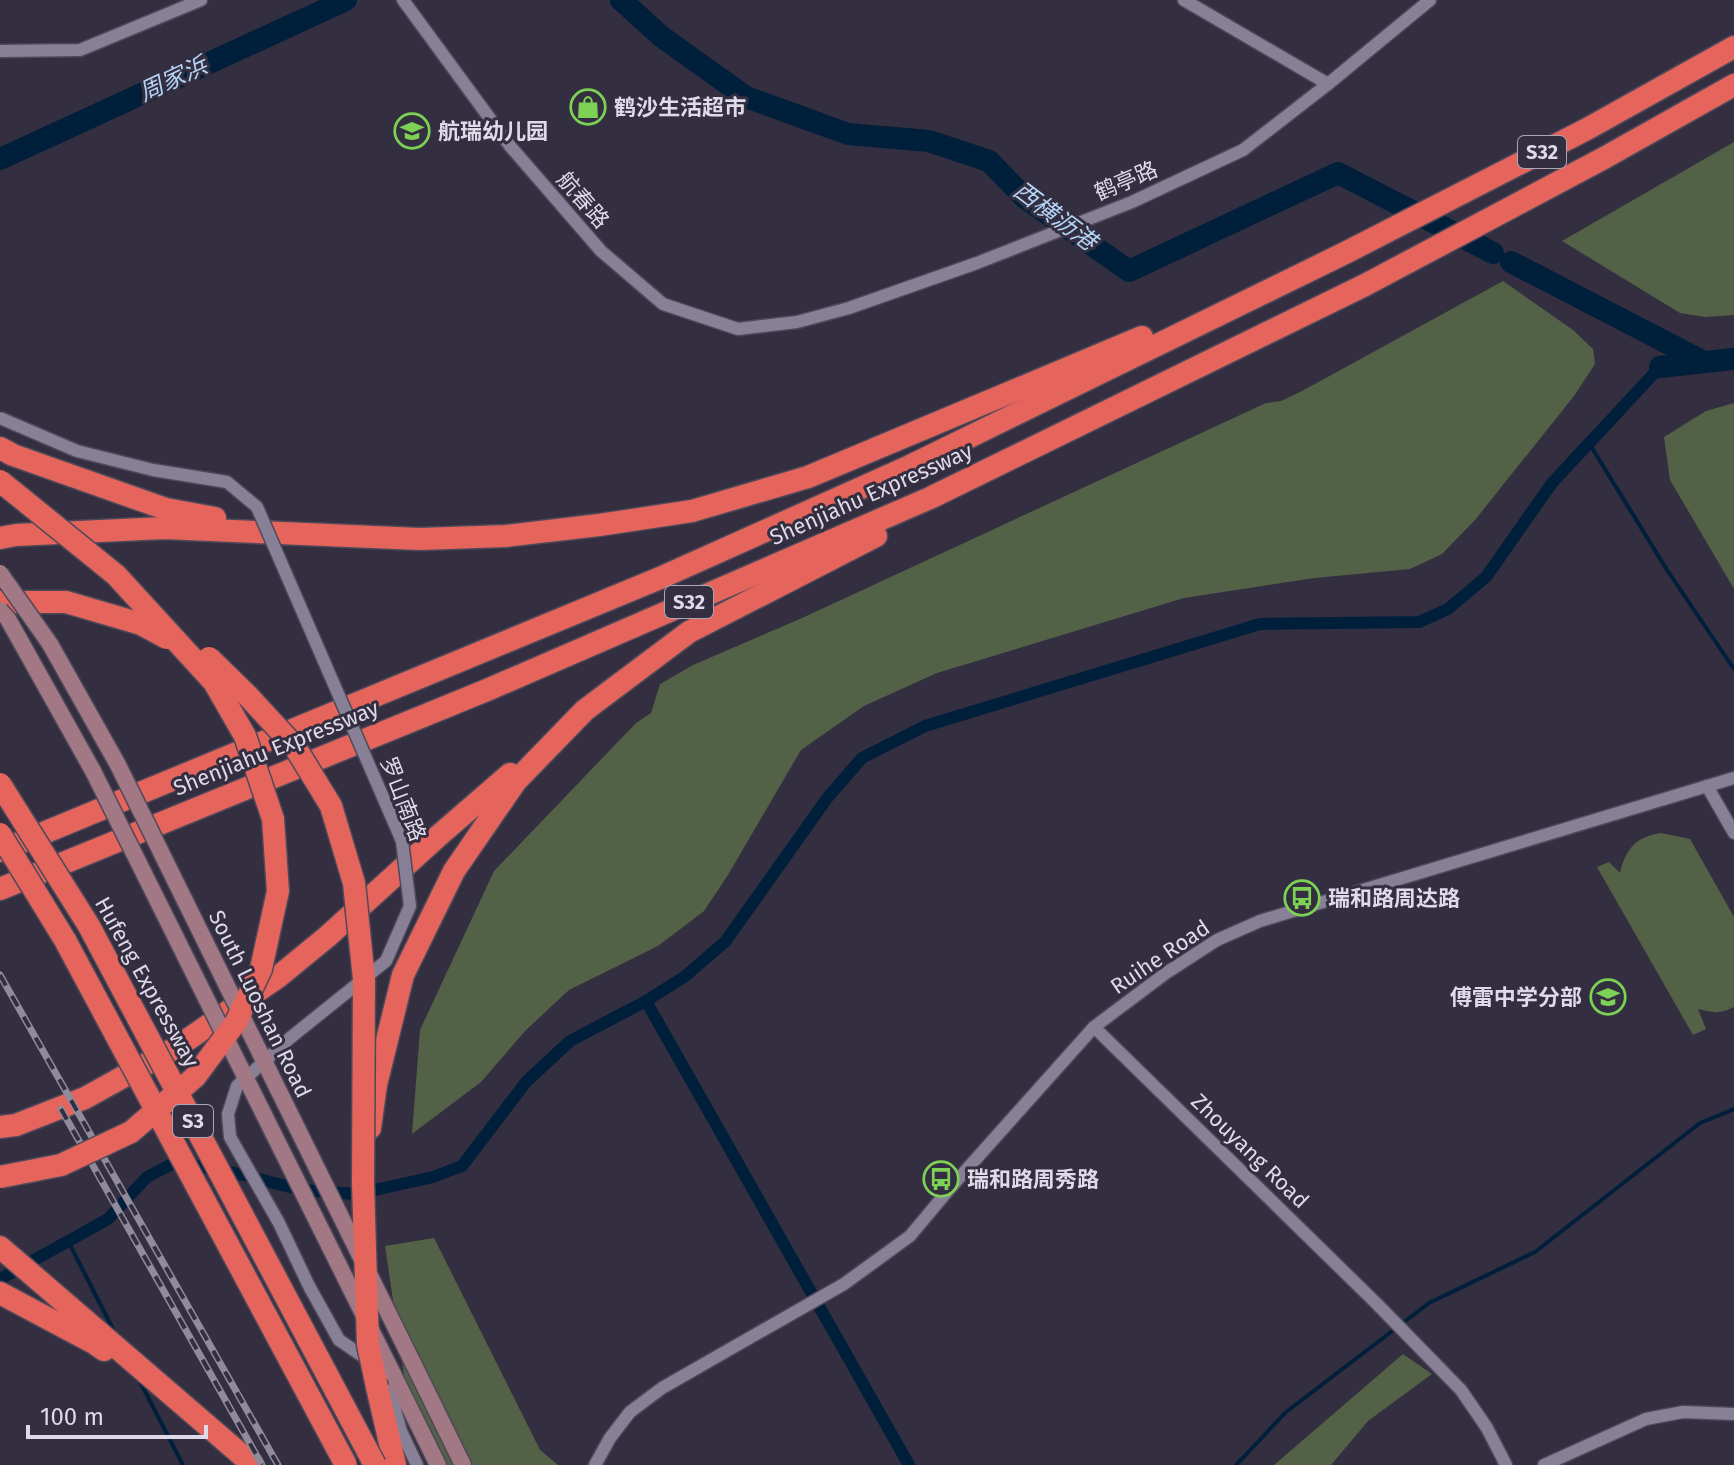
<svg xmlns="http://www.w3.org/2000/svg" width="1734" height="1465" viewBox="0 0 1734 1465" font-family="'Fira Sans','Noto Sans SC',sans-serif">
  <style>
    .green { fill: #536147 }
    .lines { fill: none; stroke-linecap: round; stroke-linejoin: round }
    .stream { stroke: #001f3b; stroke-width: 4 }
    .canal { stroke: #001f3b; stroke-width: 12 }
    .river { stroke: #001f3b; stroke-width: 22 }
    .street-casing { stroke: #4e4959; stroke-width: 15 }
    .secondary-casing { stroke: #4e4959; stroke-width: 19 }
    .highway-casing { stroke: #4e4959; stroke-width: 25 }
    .street { stroke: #878097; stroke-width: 12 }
    .secondary { stroke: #a37885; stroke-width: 16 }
    .highway { stroke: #e5645c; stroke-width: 22 }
    .rail-casing { stroke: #908b9b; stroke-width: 7 }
    .rail { stroke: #342e41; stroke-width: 4; stroke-dasharray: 12; stroke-linecap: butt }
    .street-bridge-casing { stroke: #4e4959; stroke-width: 15; stroke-linecap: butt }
    .secondary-bridge-casing { stroke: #4e4959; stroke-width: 19; stroke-linecap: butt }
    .highway-bridge-casing { stroke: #4e4959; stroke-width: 25; stroke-linecap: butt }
    .street-bridge { stroke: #878097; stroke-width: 12 }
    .secondary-bridge { stroke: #a37885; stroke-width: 16 }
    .highway-bridge { stroke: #e5645c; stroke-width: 22 }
    .labels { text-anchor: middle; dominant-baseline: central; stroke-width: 6; stroke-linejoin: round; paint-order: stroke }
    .shield { fill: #342e41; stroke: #aba6b5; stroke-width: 2 }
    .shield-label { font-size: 20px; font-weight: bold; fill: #dedae7 }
    .poi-label { font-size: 22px; font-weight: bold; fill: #dedae7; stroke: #342e41; text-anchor: start }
    .street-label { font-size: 22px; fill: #dedae7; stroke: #342e41 }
    .water-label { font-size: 24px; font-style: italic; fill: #b3d4f5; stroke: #342e41 }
  </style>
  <rect width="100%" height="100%" fill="#342e41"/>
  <g class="green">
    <polygon points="1734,142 1734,315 1705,317 1680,313 1562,241"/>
    <polygon points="1503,281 1573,330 1593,349 1595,364 1574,396 1475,520 1442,554 1410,569 1315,578 1184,598 937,673 864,706 801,750 728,875 704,911 658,946 569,990 525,1031 481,1082 412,1134 420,1030 494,871 636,723 651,713 660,684 693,665 802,618 1266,403 1281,401 1302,391"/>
    <polygon points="1734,403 1734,589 1670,480 1664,437 1706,411"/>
    <path d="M1661,833L1690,839L1734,917V1007C1718,1015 1713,1012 1698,1009L1706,1029L1693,1035L1597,867L1609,862L1620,873C1626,848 1636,837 1661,833Z"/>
    <polygon points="434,1238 540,1450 558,1465 428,1465 409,1408 385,1246"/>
    <polygon points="1403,1354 1432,1374 1368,1421 1331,1465 1274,1465"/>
  </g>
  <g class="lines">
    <g class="stream">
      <polyline points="1589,443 1667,570 1734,669"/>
      <polyline points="68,1241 116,1335"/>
      <polyline points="138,1378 183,1465"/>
      <polyline points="1236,1465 1286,1412 1429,1303 1535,1252 1700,1123 1734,1109"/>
    </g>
    <g class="canal">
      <polyline points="646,1001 909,1465"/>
      <polyline points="0,1279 108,1219 147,1177 176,1162 244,1175 301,1190 357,1194 433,1177 462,1166 526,1082 570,1041 646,1001 684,977 725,942 828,797 862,758 925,726 1260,624 1419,622 1448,609 1486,577 1552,483 1660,367"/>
    </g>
    <g class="river">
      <polyline points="621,0 662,37 746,97 848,134 929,141 989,161 1025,198 1129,271 1338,173 1493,253"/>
      <polyline points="0,159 346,0"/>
      <polyline points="1511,262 1704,362"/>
      <polyline points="1660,367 1734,359"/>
    </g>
    <defs>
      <g id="street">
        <polyline points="403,0 510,146 601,251 663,304 738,329 797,322 849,308 977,263 1132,202 1243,150 1328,84 1430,0"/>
        <polyline points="1184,0 1328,84"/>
        <polyline points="0,51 80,50 201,0"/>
        <polyline points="1707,786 1734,833"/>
        <polyline points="1094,1027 1377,1304 1461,1390 1487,1428 1506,1465"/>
        <polyline points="309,1286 339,1340 364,1357 388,1385 401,1431 417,1465"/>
        <polyline points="595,1465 610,1438 630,1412 662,1388 844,1284 910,1236 951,1187 1094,1027 1166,973 1217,940 1260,921 1734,778"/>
        <polyline points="1544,1465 1646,1419 1683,1412 1734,1414"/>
      </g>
      <g id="secondary">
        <polyline points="413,1363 463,1465"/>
        <polyline points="393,1374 438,1465"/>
      </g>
      <g id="highway">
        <polyline points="0,448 13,455 166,509 215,518"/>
        <polyline points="0,538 16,535 164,528 420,539 506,536 599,525 692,511 808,477 1142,337"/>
        <polyline points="0,602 66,602"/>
        <polyline points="0,851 660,578 910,466 1347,252 1587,129 1734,47"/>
        <polyline points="0,889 487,690 930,498 1365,285 1604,158 1734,85"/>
        <polyline points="0,1127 16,1125 85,1098 177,1047 278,977 328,936 436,838 510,774"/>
        <polyline points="370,1128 376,1085 403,975 454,871 516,781 585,710 689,632 876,536"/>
        <polyline points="0,1247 252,1464"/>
        <polyline points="0,1293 94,1343 104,1350"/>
        <polyline points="377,1387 395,1465"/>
      </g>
    </defs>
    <use href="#street" class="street-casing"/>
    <use href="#secondary" class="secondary-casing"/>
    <use href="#highway" class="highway-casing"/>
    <use href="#street" class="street"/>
    <use href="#secondary" class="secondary"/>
    <use href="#highway" class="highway"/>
    <defs>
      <g id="rail">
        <polyline points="0,975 278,1465"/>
        <polyline points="61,1109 262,1465"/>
      </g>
    </defs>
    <use href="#rail" class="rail-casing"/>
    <use href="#rail" class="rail"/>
    <defs>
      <polyline id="street-bridge" points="0,418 77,451 153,470 227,482 257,507 402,841 410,906 386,961 290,1038 237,1086 228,1114 230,1137 279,1223 309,1286"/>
      <g id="secondary-bridge">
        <polyline points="0,573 50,644 118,765 413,1363"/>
        <polyline points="0,610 8,619 93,771 393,1374"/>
      </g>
      <g id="highway-bridge">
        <polyline points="0,481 116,575 214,682 245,736 273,819 278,891 261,969 236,1022 195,1077 131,1132 61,1165 0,1177"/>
        <polyline points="66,602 141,624 167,638"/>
        <polyline points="209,658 248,696 295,747 331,806 354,883 364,979 363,1183 368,1345 377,1387"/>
        <polyline points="0,784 89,926 375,1465"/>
        <polyline points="0,834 65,940 346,1465"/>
      </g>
    </defs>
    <use href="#street-bridge" class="street-bridge-casing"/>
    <use href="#secondary-bridge" class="secondary-bridge-casing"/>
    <use href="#highway-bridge" class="highway-bridge-casing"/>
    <use href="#street-bridge" class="street-bridge"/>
    <use href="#secondary-bridge" class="secondary-bridge"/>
    <use href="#highway-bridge" class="highway-bridge"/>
  </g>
  <defs>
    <symbol id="shop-ring" viewBox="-11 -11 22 22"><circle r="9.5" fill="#342e41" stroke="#7dd154" stroke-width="1.5"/><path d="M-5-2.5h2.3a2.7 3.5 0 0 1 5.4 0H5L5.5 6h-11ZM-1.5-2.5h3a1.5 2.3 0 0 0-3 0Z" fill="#7dd154"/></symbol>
    <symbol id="school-ring" viewBox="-11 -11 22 22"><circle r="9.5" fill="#342e41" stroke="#7dd154" stroke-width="1.5"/><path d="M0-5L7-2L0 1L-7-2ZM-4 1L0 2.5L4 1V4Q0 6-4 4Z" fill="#7dd154"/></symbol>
    <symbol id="bus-ring" viewBox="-11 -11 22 22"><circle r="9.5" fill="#342e41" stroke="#7dd154" stroke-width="1.5"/><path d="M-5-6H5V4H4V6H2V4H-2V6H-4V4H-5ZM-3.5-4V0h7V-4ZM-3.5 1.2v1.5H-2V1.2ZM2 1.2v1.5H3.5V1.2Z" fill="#7dd154"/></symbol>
  </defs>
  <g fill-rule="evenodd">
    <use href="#shop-ring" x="568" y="87" width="40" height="40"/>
    <use href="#school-ring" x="392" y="111" width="40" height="40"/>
    <use href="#bus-ring" x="1282" y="878" width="40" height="40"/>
    <use href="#school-ring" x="1588" y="977" width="40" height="40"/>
    <use href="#bus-ring" x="921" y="1159" width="40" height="40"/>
  </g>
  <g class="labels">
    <g class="shield">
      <rect x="1518" y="136" width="48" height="32" rx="6"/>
      <rect x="665" y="586" width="48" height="32" rx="6"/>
      <rect x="173" y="1105" width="40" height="32" rx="6"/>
    </g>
    <g class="shield-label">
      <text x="1542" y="152">S32</text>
      <text x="689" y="602">S32</text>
      <text x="193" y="1121">S3</text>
    </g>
    <g class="poi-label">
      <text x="614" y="107">鹤沙生活超市</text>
      <text x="438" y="131">航瑞幼儿园</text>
      <text x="1328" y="898">瑞和路周达路</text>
      <text x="1582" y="997" text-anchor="end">傅雷中学分部</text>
      <text x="967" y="1179">瑞和路周秀路</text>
    </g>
    <g class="street-label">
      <text transform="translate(1126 181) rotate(-23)">鹤亭路</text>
      <text transform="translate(583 200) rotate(49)">航春路</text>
      <text transform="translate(871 494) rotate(-24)">Shenjiahu Expressway</text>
      <text transform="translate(276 748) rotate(-22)">Shenjiahu Expressway</text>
      <text transform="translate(403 799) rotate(69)">罗山南路</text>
      <text transform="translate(1160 957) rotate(-34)">Ruihe Road</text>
      <text transform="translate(147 982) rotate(61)">Hufeng Expressway</text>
      <text transform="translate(260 1004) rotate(64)">South Luoshan Road</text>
      <text transform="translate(1250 1151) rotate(44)">Zhouyang Road</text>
    </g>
    <g class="water-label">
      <text transform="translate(173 79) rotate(-25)">周家浜</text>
      <text transform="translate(1055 216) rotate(37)">西横沥港</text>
    </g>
  </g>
  <path d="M28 1425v12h178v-12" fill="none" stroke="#dedae7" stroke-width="4"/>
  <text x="40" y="1425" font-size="24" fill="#dedae7" stroke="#342e41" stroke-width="6" paint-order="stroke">100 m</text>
</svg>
